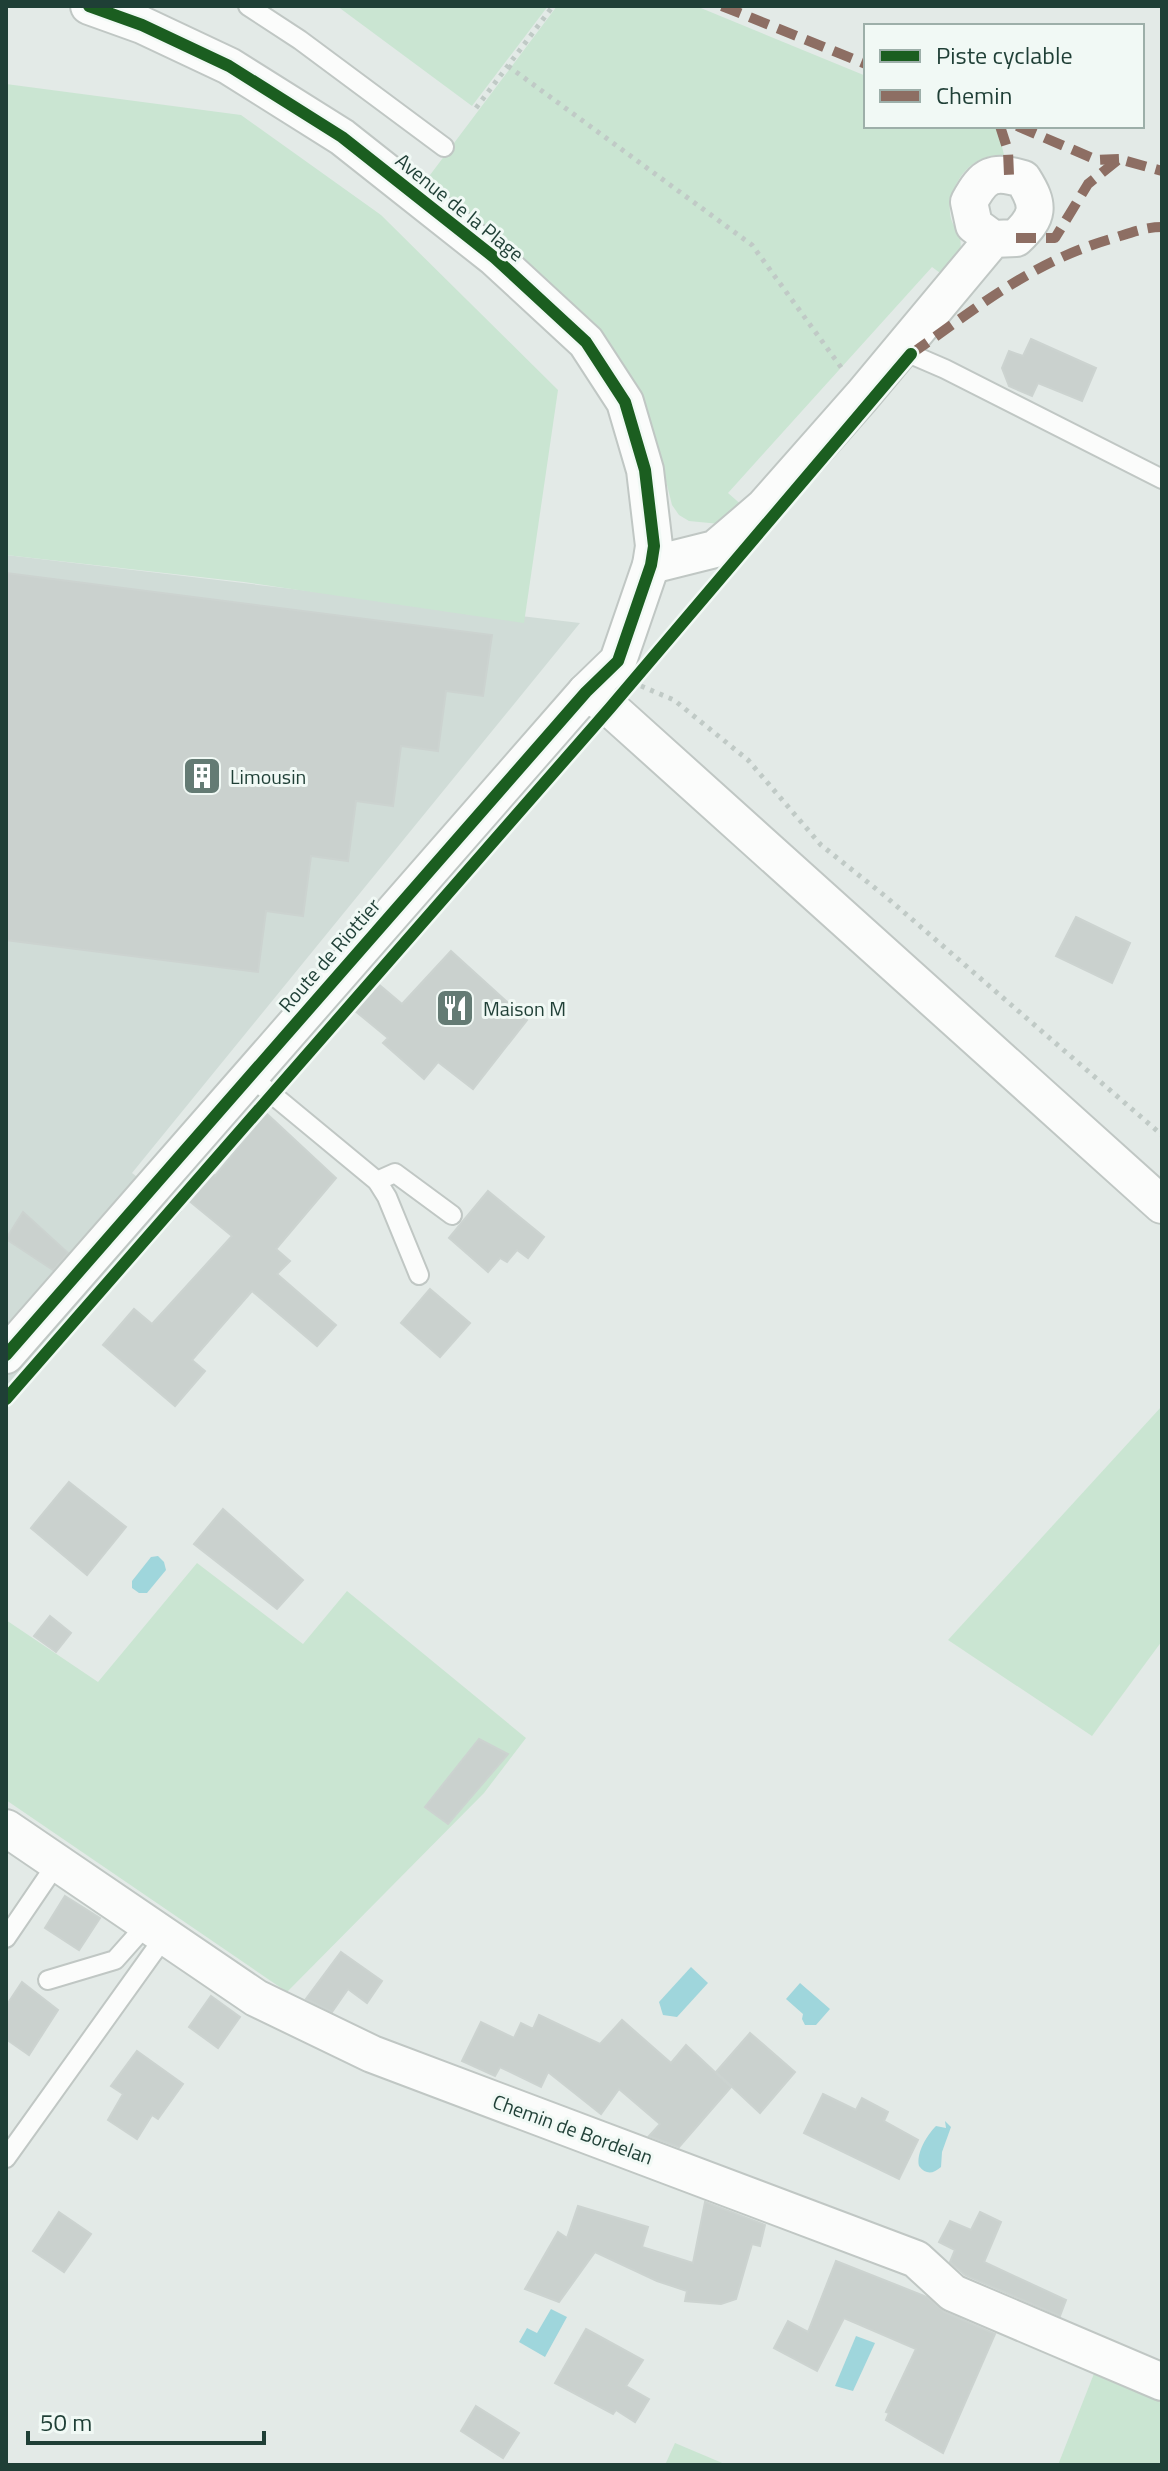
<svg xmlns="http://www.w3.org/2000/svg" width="1168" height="2471" viewBox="0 0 1168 2471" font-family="'Titillium Web',sans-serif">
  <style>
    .built { fill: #d0dcd7 }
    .green { fill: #cae5d2 }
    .water { fill: #9fd6dc }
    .building { fill: #cad1ce; stroke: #ccd3d0; stroke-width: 2 }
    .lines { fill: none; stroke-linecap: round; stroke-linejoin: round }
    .lane-casing { stroke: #c0c7c4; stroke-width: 22 }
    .street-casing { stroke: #c0c7c4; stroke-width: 40 }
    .path { stroke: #c0cac6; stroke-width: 5; stroke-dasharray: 4 6; stroke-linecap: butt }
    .lane { stroke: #fbfcfb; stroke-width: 18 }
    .street { stroke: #fbfcfb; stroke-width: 36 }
    .quiet { stroke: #8d6e63; stroke-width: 10; stroke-dasharray: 20 10; stroke-linecap: butt }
    .cycleway-casing { stroke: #f1f9f5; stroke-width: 17 }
    .cycleway { stroke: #1b5e20; stroke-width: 12 }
    .labels { text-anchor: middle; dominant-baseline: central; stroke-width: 6; stroke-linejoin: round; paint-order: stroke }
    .street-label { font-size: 20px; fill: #1f3f36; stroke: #f1f9f5 }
    .poi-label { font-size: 20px; fill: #1f3f36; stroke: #f1f9f5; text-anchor: start }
  </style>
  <rect width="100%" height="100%" fill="#e3eae7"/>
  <polygon class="built" points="6,555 580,623 132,1173 182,1211 6,1409"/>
  <g class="green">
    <polygon points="337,6 548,6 472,106"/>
    <path d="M557,6H696L866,76V126H989L998,130L1004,155C992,155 983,157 973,164C954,177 939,216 960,232L961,252L947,278L932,267L728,493L744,507L720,524L689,521L679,515L672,505L653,429L630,382L424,183Z"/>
    <polygon points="6,84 241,115 381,215 558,390 524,623 244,582 6,555"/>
    <polygon points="1162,1406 1162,1641 1092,1736 948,1640"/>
    <polygon points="197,1563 303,1644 347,1591 526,1738 484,1793 287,1992 6,1800 6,1620 98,1682"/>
    <polygon points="1097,2366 1162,2395 1162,2465 1058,2465"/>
    <polygon points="675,2443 727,2465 665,2465"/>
  </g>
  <g class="water">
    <polygon points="158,1556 164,1562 166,1570 147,1593 139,1593 132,1588 132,1581 151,1557"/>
    <polygon points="691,1967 708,1983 677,2017 663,2015 659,2002"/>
    <polygon points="800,1983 830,2009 816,2025 805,2025 802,2019 803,2014 786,1999"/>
    <path d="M945,2121L951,2127L942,2152L941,2167C933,2174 926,2175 919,2166C916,2153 927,2135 936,2126L946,2128Z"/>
    <polygon points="551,2309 567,2317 545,2357 519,2342 527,2328 537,2333"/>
    <polygon points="856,2336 875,2343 853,2391 835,2386"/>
  </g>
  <g class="building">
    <polygon points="1031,339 1096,368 1082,401 1038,383 1032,396 1009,386 1002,368 1009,351 1023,356"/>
    <polygon points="6,573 492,635 483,696 446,691 438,751 401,746 393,806 356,801 348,861 311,856 303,916 266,911 258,972 6,940"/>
    <polygon points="1076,917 1130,943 1112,983 1056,956"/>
    <polygon points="451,951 527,1020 473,1089 438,1062 424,1079 383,1043 388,1038 354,1010 377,983 402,1004"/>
    <polygon points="266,1113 336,1178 276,1249 290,1261 277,1274 336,1325 317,1346 252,1291 192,1360 205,1371 175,1406 103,1345 134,1309 152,1324 232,1236 188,1200 212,1173 215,1176"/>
    <polygon points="488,1191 544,1237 528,1258 517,1250 507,1262 500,1258 488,1272 449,1238"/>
    <polygon points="23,1212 68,1253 53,1270 6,1239"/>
    <polygon points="430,1289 470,1323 440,1357 401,1323"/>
    <polygon points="69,1482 126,1527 87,1575 31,1528"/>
    <polygon points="223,1509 303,1580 277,1609 194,1544"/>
    <polygon points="50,1616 71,1633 56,1652 34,1636"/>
    <polygon points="479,1739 508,1754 448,1824 425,1807"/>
    <polygon points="65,1896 100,1918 79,1950 45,1928"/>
    <polygon points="341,1952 382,1981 367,2003 348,1989 332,2012 306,1999"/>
    <polygon points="22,1982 58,2010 29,2055 6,2039 6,2006"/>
    <polygon points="211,1996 240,2017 218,2048 189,2027"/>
    <polygon points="539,2015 600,2044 622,2020 671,2063 686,2045 731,2087 679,2147 649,2136 660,2124 619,2089 601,2114 548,2072 541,2087 500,2067 495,2076 462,2061 481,2022 514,2038 521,2023 533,2029"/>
    <polygon points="750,2033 795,2072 760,2113 716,2072"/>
    <polygon points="137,2051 183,2084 158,2119 152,2115 137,2139 108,2120 123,2094 111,2086"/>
    <polygon points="823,2094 856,2110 862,2098 888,2112 884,2121 918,2140 899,2179 804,2133"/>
    <polygon points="705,2202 765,2225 760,2246 752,2244 736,2299 721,2304 685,2301 687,2291 657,2281 595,2252 559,2302 525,2289 558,2232 567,2238 578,2206 648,2227 642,2247 693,2263"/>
    <polygon points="59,2212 91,2234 64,2272 33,2251"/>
    <polygon points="980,2212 1001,2222 984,2262 1066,2300 1060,2316 965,2275 950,2262 955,2250 939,2242 950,2221 971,2230"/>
    <polygon points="836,2261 927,2297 944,2312 995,2334 943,2453 886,2420 889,2413 886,2412 916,2349 844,2318 817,2371 774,2348 788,2321 808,2332"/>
    <polygon points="586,2329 643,2360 626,2386 649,2399 635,2422 616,2410 613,2414 555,2383"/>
    <polygon points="476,2406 519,2433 503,2458 461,2431"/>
  </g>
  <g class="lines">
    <defs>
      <g id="lane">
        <polyline points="248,6 300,40 444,147"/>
        <polyline points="901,350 945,369 1162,479"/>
        <polyline points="250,1076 377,1181 387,1197 419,1275"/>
        <polyline points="377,1181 395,1173 452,1215"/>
        <polyline points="6,1938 57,1863"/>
        <polyline points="48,1980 115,1960 147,1924"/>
        <polyline points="6,2158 165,1936"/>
      </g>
      <g id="street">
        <path d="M651,565L715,549L764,507L862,396L993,239L1016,238C1039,216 1040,206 1023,179C993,170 984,174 969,202L974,225L993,239"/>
        <polyline points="586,692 610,708 1162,1205"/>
        <polyline points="6,1355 586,692 618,661 651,565 654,546 645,470 625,402 586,342 495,258 342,137 229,66 142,25 89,6"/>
        <polyline points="6,1828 256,1998 372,2054 916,2259 953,2293 1162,2382"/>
      </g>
    </defs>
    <use href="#lane" class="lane-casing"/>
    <use href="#street" class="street-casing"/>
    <g class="path">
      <polyline points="508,66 752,245 843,370"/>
      <polyline points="476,108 553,6"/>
      <polyline points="659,651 717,582"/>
      <polyline points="641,686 674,700 748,760 821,845 885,896 1162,1135"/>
      <polyline points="6,1399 16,1388"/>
    </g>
    <use href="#lane" class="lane"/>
    <use href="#street" class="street"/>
    <g class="quiet">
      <polyline points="722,6 866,64"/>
      <polyline points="1000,126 1008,151 1009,175"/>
      <polyline points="1017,126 1097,160 1119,159"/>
      <polyline points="1016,238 1055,238 1088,184 1119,159 1162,171"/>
      <path d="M911,354C978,307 1033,261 1114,238C1130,233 1145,227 1162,227"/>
    </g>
    <defs>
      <g id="cycleway">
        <polyline points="6,1355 586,692 618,661 651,565 654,546 645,470 625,402 586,342 495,258 342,137 229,66 142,25 89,6"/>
        <polyline points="6,1399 610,708 911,354"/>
      </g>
    </defs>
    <use href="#cycleway" class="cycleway-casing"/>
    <use href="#cycleway" class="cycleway"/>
  </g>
  <defs>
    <symbol id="building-square" viewBox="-11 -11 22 22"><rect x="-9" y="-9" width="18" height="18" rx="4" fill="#647b74" stroke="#f1f9f5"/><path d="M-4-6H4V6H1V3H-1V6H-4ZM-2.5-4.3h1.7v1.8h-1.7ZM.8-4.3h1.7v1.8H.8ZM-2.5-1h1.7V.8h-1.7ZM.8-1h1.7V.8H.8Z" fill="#fff"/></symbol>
    <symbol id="restaurant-square" viewBox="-11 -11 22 22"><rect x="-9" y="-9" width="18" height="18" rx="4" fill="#647b74" stroke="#f1f9f5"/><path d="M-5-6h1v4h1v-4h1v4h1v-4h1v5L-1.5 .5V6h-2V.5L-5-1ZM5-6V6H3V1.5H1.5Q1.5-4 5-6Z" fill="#fff"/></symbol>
  </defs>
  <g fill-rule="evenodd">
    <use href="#building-square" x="180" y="754" width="44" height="44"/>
    <use href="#restaurant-square" x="433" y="986" width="44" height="44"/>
  </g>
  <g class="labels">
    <g class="street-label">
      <text transform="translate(460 207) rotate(39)">Avenue de la Plage</text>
      <text transform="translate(329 955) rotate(-49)">Route de Riottier</text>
      <text transform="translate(573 2129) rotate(20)">Chemin de Bordelan</text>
    </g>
    <g class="poi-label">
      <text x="230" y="776">Limousin</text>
      <text x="483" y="1008">Maison M</text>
    </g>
  </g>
  <rect width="1168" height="2471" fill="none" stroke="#1f3f36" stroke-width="16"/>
  <rect x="864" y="24" width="280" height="104" fill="#f1f9f5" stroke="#9dafa9" stroke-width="2"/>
  <rect x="880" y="50" width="40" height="12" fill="#1b5e20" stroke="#9dafa9" stroke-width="2"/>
  <text x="936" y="64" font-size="24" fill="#1f3f36">Piste cyclable</text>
  <rect x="880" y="90" width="40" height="12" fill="#8d6e63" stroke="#9dafa9" stroke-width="2"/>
  <text x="936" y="104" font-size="24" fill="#1f3f36">Chemin</text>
  <path d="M28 2431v12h236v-12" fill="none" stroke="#1f3f36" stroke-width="4"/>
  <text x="40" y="2431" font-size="24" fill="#1f3f36" stroke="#f1f9f5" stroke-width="6" paint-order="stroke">50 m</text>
</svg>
